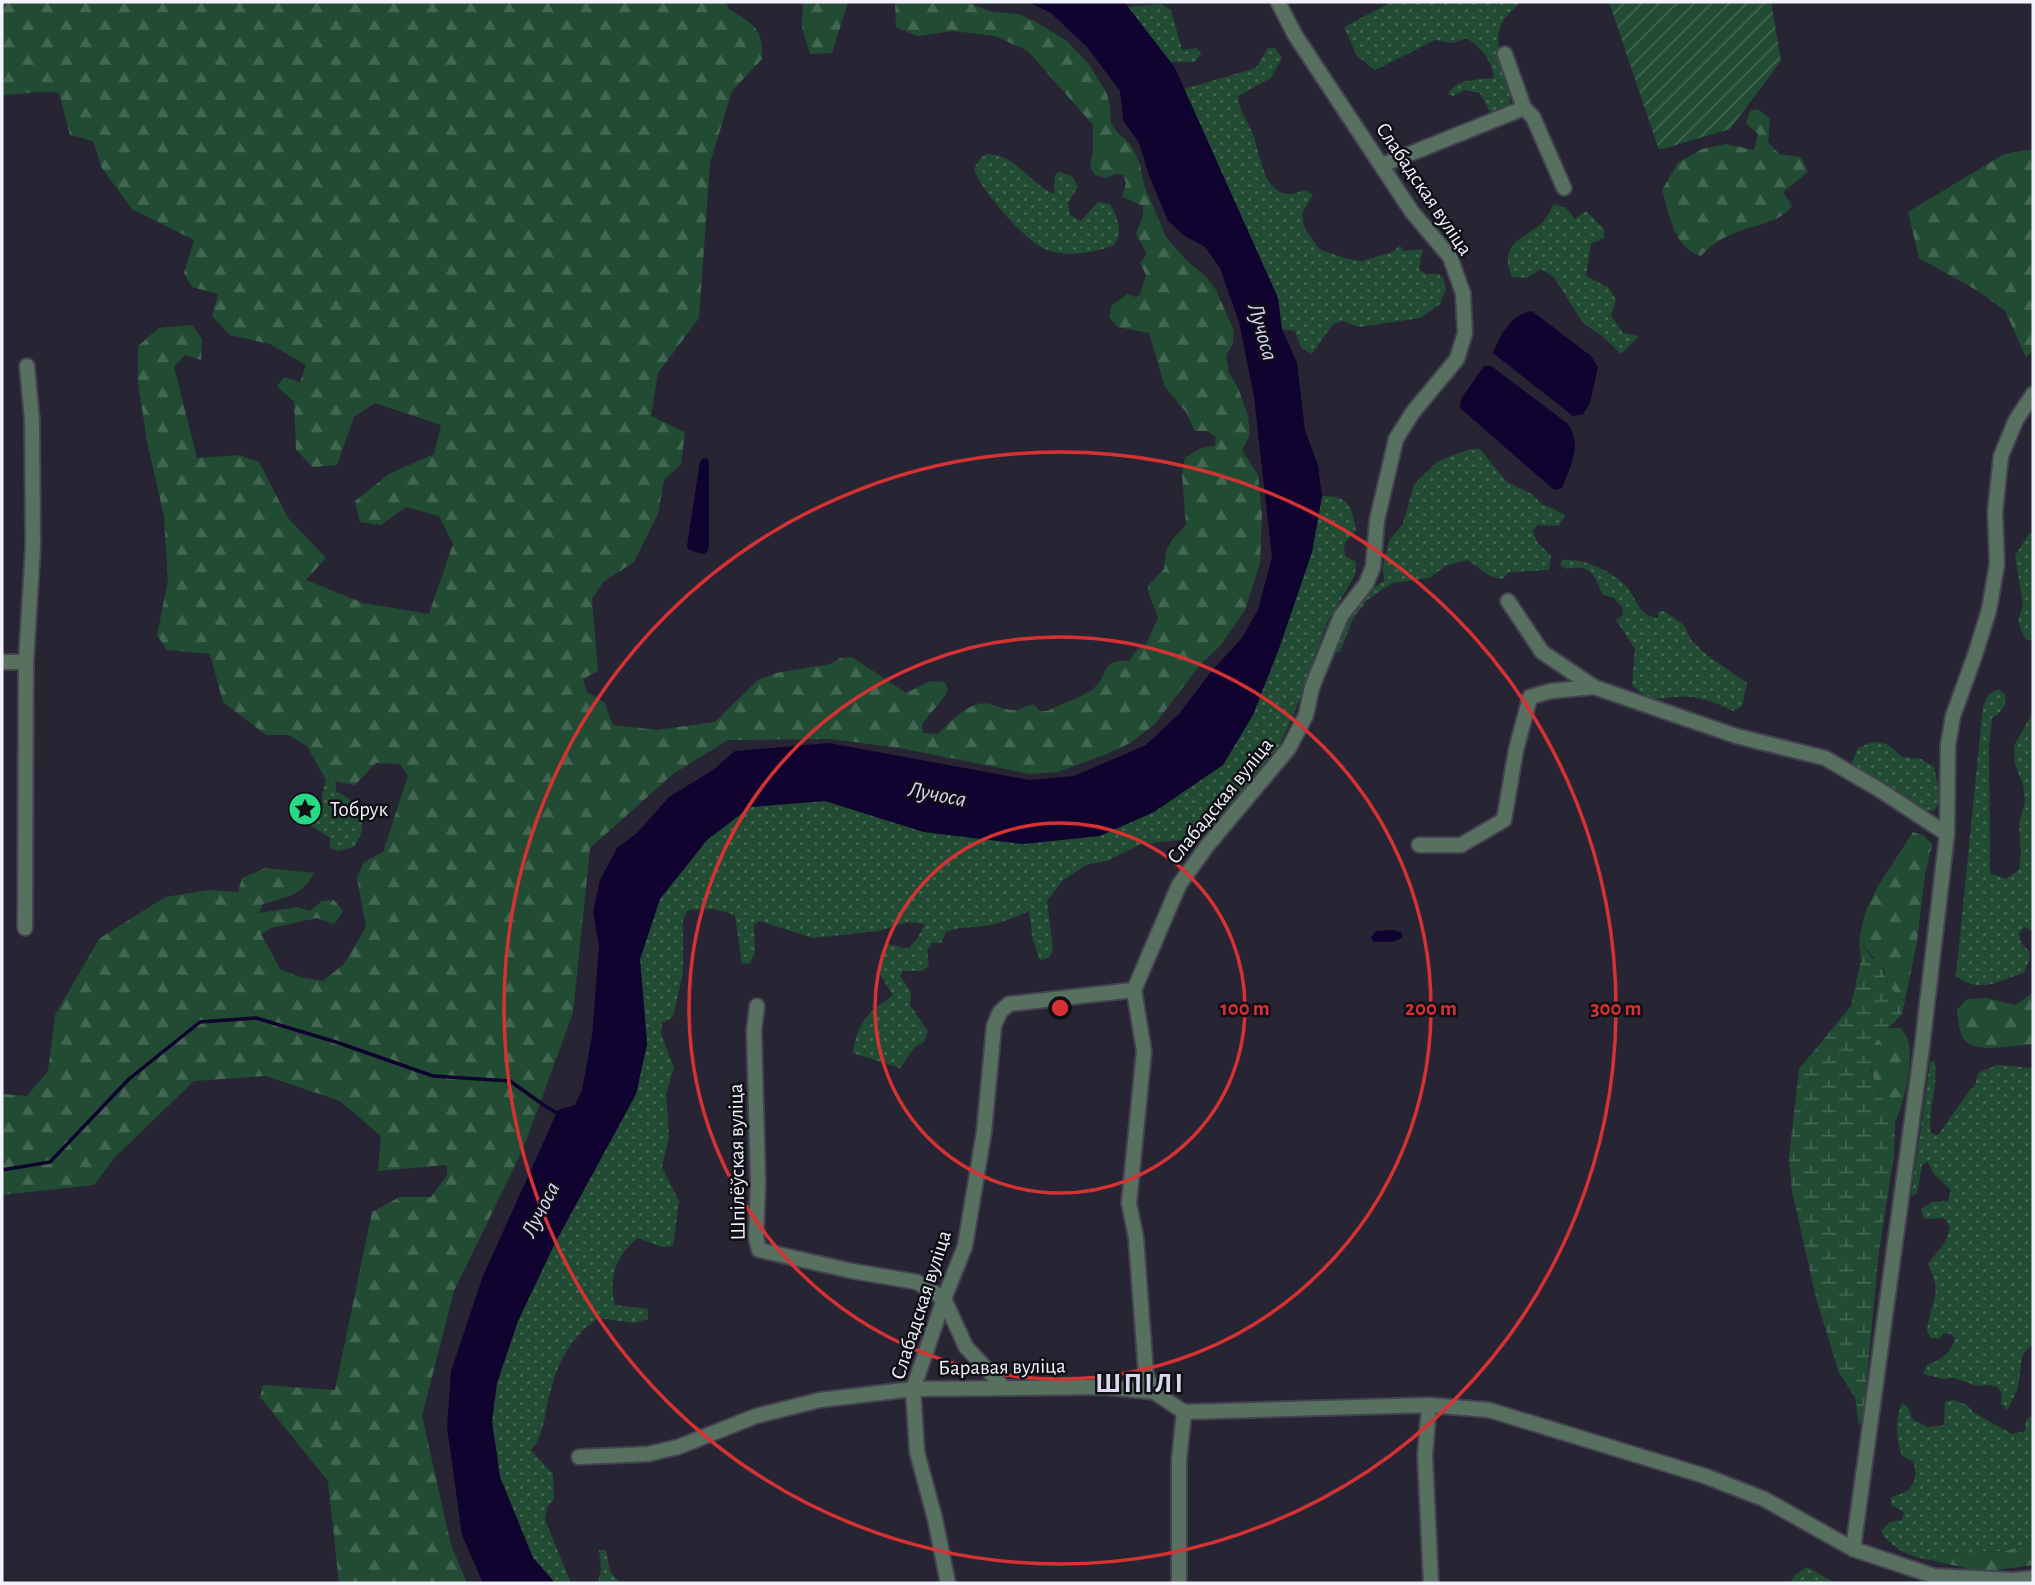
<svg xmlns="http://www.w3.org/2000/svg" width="2035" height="1585" viewBox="0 0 2035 1585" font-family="'Alegreya Sans',sans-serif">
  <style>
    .grass { fill: url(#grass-dots) }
    .forest { fill: url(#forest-firs) }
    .wetland { fill: url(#wetland-marsh) }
    .garden { fill: url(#garden-furrows) }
    .water { fill: #11032f }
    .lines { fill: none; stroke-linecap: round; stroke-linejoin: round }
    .stream { stroke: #11032f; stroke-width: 3.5 }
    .minor-casing { stroke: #444250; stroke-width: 18 }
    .minor { stroke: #587060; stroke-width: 14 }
    .ring { fill: none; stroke: #d73233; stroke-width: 3.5 }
    .labels { text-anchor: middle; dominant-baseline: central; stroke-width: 5; stroke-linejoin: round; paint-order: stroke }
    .street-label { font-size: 21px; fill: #f3f3fd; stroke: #100f16 }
    .poi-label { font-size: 21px; fill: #f3f3fd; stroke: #100f16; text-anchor: start }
    .water-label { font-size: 23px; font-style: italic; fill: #d9d6f7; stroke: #100f16 }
    .district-label { font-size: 28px; font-weight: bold; letter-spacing: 2px; fill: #dbd9ed; stroke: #100f16 }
    .centre { fill: #d73233; stroke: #100f16; stroke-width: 3.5 }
    .ring-label { font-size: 21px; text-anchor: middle; font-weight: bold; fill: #d73233; stroke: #100f16; stroke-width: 5; stroke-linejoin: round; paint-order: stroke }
  </style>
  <defs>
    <pattern id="grass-dots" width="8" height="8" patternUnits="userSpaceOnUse" patternTransform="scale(1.75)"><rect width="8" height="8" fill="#214c33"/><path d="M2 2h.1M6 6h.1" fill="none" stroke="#426651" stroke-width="1.8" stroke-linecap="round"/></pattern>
    <pattern id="forest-firs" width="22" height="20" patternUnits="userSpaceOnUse" patternTransform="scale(1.75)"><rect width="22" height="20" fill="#214c33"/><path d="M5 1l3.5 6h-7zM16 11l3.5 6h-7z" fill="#426651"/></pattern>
    <pattern id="wetland-marsh" width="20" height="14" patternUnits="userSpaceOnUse" patternTransform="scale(1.75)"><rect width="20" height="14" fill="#214c33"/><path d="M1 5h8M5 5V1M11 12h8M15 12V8" fill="none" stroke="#426651"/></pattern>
    <pattern id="garden-furrows" width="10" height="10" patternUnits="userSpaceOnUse" patternTransform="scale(1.75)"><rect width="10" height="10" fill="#214c33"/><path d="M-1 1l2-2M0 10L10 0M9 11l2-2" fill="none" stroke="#426651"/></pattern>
  </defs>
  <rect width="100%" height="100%" fill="#272534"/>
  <g class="grass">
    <path d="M1392,2H1520C1514,9 1506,16 1502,23C1489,45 1513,82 1510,106L1492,116L1480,93L1464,90L1454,96L1448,94C1457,78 1478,80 1494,78C1492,60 1482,49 1467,38L1453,43L1435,40L1375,70L1357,56L1344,27Z"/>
    <polygon points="1161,4 1171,10 1182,50 1197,48 1201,54 1195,62 1171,62 1128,7"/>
    <path d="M1268,48H1275L1282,58L1271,78L1238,96C1239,112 1249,123 1254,137C1260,155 1264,195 1290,194C1295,194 1301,191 1306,190L1313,195L1302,213L1304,227L1320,250L1348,259L1362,261L1392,252L1400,246L1404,251L1423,249L1419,269L1426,274H1439L1443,278L1446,289L1440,304L1420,318L1359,327L1343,321L1333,324L1312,354L1301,348L1295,331L1282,329L1278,298L1184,89L1256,68Z"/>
    <path d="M986,154C1016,154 1029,183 1054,194L1055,175L1060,172L1072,176L1078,187L1068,203L1070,215L1081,221L1098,202L1110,204C1117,218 1124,230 1114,245C1095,253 1065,258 1045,249C1025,241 980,189 974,169L980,158Z"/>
    <path d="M1554,204L1566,208L1575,219L1586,211L1604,229V238L1591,244L1586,276L1609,288L1616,300L1611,315L1623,333L1639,336L1621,354L1601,335L1583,323L1554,277L1541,269L1526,278L1512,277C1498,244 1522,240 1542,223C1547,218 1550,210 1554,204Z"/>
    <path d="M1470,449H1480L1507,482L1532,494L1543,505L1556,510L1565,516L1559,526L1537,525L1533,531L1537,542L1551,556L1549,570L1510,572L1502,579L1490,576L1468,560L1447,565L1429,578L1392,583L1367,600L1353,619L1340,652L1334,653C1337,625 1360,595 1384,581L1383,566L1389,541L1403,524L1414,484L1438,461Z"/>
    <path d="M1322,496C1350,496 1351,506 1356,530L1344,544L1345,556L1356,562L1355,575L1327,623L1294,714L1272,761L1199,838L1141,844L1107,861L1088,864L1063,880L1047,901L1053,950L1049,958L1040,960L1033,941L1029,911C1015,918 1001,923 985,926C971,928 960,926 946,932L941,943H932L927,951L929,966L923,971H903L900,976L911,992L910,1005L928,1031L924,1042L914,1048L900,1068L853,1053C856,1023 869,1012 893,995L879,973L882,951L888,944L908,949L917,939L925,924L907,922L879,931L813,938L759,921L754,925L755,953L750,963L742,964L735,915L715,909L688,910L683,919V972L673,1017L662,1023L661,1034L674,1068L666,1093L669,1137L662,1167L679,1201L673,1246L662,1247L638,1238C616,1255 608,1278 615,1305L648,1309V1319L634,1323L598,1318C566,1341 556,1367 547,1405C544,1422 542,1437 531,1450L553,1474L554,1499L547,1507L545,1520L571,1583H555L533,1558L500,1477L492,1421L497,1383L518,1321L555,1243L636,1094L647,1044L640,959L660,899L707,840L750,807L825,801L924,832L1100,836L1312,552Z"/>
    <polygon points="2033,531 2033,641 2025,639 2018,622 2023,604 2015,556 2028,535"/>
    <path d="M1562,560C1583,558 1609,570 1624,584C1637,596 1637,616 1658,618V612L1664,611L1684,625L1691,640L1708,656L1747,683L1742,706L1733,711C1718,704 1706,698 1690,697C1664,695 1654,707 1632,685L1635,649L1616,620L1622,616L1623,608L1614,598L1603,595C1594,575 1591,563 1567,569L1560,565Z"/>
    <path d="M1998,689L2005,694C2007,707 2002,711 1992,718L1989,745L1990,873L2006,879L2019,870L2021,852L2019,824L2025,801L2023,784L2015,765L2014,746L2033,712V932L2024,927L2019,934L2021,943L2030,952L2029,960L2024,973C1998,980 1982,995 1956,976L1983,706L1988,695Z"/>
    <polygon points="1872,742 1887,744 1902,757 1921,759 1934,767 1941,799 1934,811 1922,810 1857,772 1852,762 1858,748"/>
    <path d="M326,780L336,782V791C361,804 371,822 354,847L338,851L330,848V838L310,825L314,813L323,808L322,796Z"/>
    <path d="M1934,1060C1940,1083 1927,1108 1931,1133L1938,1135L1969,1091L1975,1085L1978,1073L1997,1065L2033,1068V1343L2022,1356L2018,1388L2007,1410L2001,1404L2002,1395L1998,1387L1990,1385L1977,1386L1954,1378L1943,1379L1923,1374L1927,1365C1941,1359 1950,1355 1955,1339L1951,1334L1944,1333L1939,1339L1931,1338L1927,1332C1930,1301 1944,1296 1928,1264C1938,1250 1947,1244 1950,1227L1944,1218L1924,1219L1921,1209L1932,1202L1948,1201L1951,1190L1933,1173L1928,1162L1922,1165L1917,1194L1911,1196L1930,1063Z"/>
    <path d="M1953,1400L1967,1405L1974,1413L2012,1434L2025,1431L2026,1420L2033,1415V1542L2006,1551L1943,1553L1931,1560C1911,1557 1891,1549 1881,1531L1890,1522L1902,1520L1904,1512L1891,1505V1497C1911,1493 1920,1481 1913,1461L1902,1456C1896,1438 1894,1421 1902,1403L1907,1406L1913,1420L1928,1427L1944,1425L1945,1402Z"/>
    <polygon points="599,1550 606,1550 610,1571 620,1583 598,1583 601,1569"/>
    <polygon points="1807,1567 1835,1583 1790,1583 1795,1575"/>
  </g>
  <g class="forest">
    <path d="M2,2H726L728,8C753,25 763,26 762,59L732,91L710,163L699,318L658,373L651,416L685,432L681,464L664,480L658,514L634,562L603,582L592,599L598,671L583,679L587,692L604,702L613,725L656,730L715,722L758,680L776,673L830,664L840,658L852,657L906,693L931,681L945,682L948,690C941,704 930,712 922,725L923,733L938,734C950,722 971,699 990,704C999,707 1008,711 1018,710C1024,708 1026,705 1034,705L1040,711H1047C1059,705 1082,697 1093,689C1110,675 1100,659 1129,661L1136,651L1146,644L1158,618C1155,607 1148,597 1148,586L1164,569L1166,551L1172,540L1186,525L1182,475L1185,458L1201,448L1215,446L1216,437L1207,431H1195L1186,412L1165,387L1149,333L1118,327L1109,317L1112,305L1128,294L1134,297L1140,295L1146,275L1140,263L1147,254L1136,234L1143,216V206L1122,197L1126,183L1123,175L1116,174L1106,178L1095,175L1090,167L1093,150V125L1028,51L995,36L953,31L917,36L896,27L895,2H966L993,12L1019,14L1038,23L1067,41L1089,64L1107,94L1110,107L1111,122L1117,132L1130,144L1140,164L1144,185L1166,237L1186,260L1206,277L1216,290L1234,331L1233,343L1226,356L1229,373L1238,388L1248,416L1250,435L1242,450L1258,475L1262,513L1260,563L1245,610L1221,645L1199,666L1155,724L1130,743L1107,754L1057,772L1030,774L900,748L831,739L728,740L673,774L590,848L573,1013L523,1149L454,1291L422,1416L451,1545L467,1583H339L328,1481L260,1397L263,1385L335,1390L372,1212L400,1197H431L447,1175V1165L378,1171L381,1136L340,1101L266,1076L194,1081L115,1157L94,1185L2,1195V1094L27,1096L48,1071L55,1015L99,939L165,897L208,890L238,892L242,878L265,868L314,873C304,894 285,898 263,904L259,913L297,907L310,911L322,901L334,900L343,911L334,924L317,918L271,928L261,934L280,969L300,977L323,981L344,964L366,927L357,878L364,862L383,852L408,776L400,764L376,763L355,785L326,780L307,746L288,735H266L223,702L210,654L167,650L157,635L168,581L164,516L147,441L138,383V346L159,328L192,325L202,339L201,360L185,355L174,367L197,458L239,455L259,462L288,518L326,558L306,580L363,603L429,614L453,544L439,516L406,507L381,525L360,522L355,501L389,474L434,454L441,425L375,403L354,417L337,465L313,467L296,450L294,402L277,386L284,377L300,382L306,365L270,344L230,335L212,316L218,294L192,287L184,273L194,240L132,209L102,168L93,141L70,135L59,93C40,89 21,95 2,95Z"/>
    <polygon points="803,2 848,2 832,53 810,54 802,27"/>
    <path d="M1758,109L1770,119L1768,142L1779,154L1801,157L1808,172L1783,192L1792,206C1781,223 1751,225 1732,234C1720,239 1710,246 1701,256C1673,247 1670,215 1662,190L1678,163L1702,149L1726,144L1754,150L1758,134L1746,123L1750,111Z"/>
    <polygon points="2033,149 2033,351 2026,357 2005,311 1978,291 1919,258 1908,212 2004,154"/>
    <polygon points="1913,832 1924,836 1932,844 1925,875 1917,942 1905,1000 1899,999 1887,981 1884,969 1859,941 1865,913 1878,886"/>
    <path d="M2033,993V1044C2017,1045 1972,1055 1963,1038C1959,1030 1958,1019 1957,1010L1967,999L1986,998L2015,1005Z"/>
    <path d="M1889,1028H1901C1903,1032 1906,1034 1907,1038C1915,1055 1904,1106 1895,1122C1882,1100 1864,1072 1874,1045C1876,1039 1884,1033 1889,1028Z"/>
    <polygon points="2033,1542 2033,1565 1983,1572 1931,1560 1943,1553 2006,1551"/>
  </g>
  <polygon class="wetland" points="1859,941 1872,958 1879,960 1887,981 1899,999 1905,1000 1902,1014 1874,1044 1871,1072 1879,1094 1895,1122 1894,1155 1879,1251 1863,1419 1859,1425 1855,1397 1839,1373 1816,1298 1792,1191 1789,1157 1799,1069 1851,1006 1861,960"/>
  <polygon class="garden" points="1609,2 1771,2 1781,61 1730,129 1659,150"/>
  <g class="water">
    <polygon points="1028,2 1124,2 1128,7 1175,68 1278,298 1282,329 1297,363 1305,430 1318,465 1322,496 1312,552 1280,646 1253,715 1223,765 1154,812 1100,836 1023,844 924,832 825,801 750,807 707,840 660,899 640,959 647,1044 636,1094 555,1243 518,1321 497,1383 492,1421 500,1477 533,1558 555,1583 483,1583 462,1535 447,1427 451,1371 483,1276 558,1110 575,1105 582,1090 592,1036 599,946 593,912 600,880 617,848 637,833 669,797 713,770 735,751 829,743 1029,780 1074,776 1146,745 1179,714 1210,673 1242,638 1258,610 1272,557 1254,397 1239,322 1220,268 1205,247 1185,236 1168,221 1149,175 1139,143 1123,120 1120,91 1088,48 1051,13"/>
    <path d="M1532,311L1591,356L1598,367L1590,403L1583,414L1573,416L1493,353C1499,336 1513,313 1532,311Z"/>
    <path d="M1484,366H1491L1568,424C1583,446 1570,466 1562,488L1554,490L1460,408L1461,399Z"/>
    <polygon points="704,458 708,459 709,464 709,546 707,552 703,554 689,550 687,546 700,461"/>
    <polygon points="1394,930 1402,933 1402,938 1392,942 1374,942 1371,937 1376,931"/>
  </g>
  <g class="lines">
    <polyline class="stream" points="2,1170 50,1162 129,1079 200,1022 256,1018 336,1042 433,1076 510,1081 545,1106 560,1115"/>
    <defs>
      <g id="minor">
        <polyline points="1505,54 1524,108 1533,117 1564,188"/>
        <polyline points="1382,165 1524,108"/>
        <polyline points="2,662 26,662"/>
        <polyline points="1594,687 1736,736 1825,758 1880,790 1947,834"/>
        <polyline points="1419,845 1461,845 1504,820 1516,750 1530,697 1551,691 1594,687 1542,652 1508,601"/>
        <polyline points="25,928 26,662 33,546 32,420 27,366"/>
        <polyline points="1134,990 1144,1051 1129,1203 1136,1238 1146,1374 1154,1392"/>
        <polyline points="757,1006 754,1030 758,1183 756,1237 759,1250 852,1271 917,1282 944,1299 966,1347 1004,1388"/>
        <polyline points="1429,1405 1425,1456 1431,1583"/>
        <polyline points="579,1457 648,1454 678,1447 756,1416 820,1400 913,1389 1105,1387 1154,1392 1184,1412 1429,1405 1489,1410 1705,1476 1764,1499 1853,1549 1934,1576 2013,1580 2033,1578"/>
        <polyline points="1853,1549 1922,1047 1947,834 1948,745 1953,716 1975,655 1989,610 1997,564 1995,512 2001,456 2016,420 2033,394"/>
        <polyline points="948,1583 935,1519 917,1452 913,1389 944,1299 965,1246 984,1132 994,1026 1000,1012 1009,1004 1134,990 1179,885 1207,846 1289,748 1306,715 1312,687 1341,616 1366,584 1373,567 1377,520 1396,439 1413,412 1457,359 1465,333 1463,293 1450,257 1412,212 1295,35 1278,2"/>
        <polyline points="1179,1583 1179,1460 1184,1412"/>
      </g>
    </defs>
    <use href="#minor" class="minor-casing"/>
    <use href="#minor" class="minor"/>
  </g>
  <g class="ring">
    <circle cx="1060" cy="1008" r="185"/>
    <circle cx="1060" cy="1008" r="371"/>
    <circle cx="1060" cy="1008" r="556"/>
  </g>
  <defs>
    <symbol id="sight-disc" viewBox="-11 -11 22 22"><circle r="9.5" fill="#27d885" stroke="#100f16"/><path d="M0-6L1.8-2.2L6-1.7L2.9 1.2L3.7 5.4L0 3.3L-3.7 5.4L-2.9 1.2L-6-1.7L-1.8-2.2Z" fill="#111"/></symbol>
  </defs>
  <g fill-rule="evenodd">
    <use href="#sight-disc" x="286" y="790" width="38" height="38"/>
  </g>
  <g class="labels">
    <g class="street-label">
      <text transform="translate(1424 189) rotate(56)">Слабадская вуліца</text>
      <text transform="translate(1220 801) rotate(-51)">Слабадская вуліца</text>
      <text transform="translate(737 1162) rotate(-91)">Шпілёўская вуліца</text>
      <text transform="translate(921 1305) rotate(-72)">Слабадская вуліца</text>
      <text transform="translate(1002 1367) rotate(-1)">Баравая вуліца</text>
    </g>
    <g class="poi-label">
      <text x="330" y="809">Тобрук</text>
    </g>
    <g class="water-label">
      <text transform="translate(1262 332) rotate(74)">Лучоса</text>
      <text transform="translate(937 795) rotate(11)">Лучоса</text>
      <text transform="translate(541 1210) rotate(-63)">Лучоса</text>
    </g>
    <g class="district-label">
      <text x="1140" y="1384">ШПІЛІ</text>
    </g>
  </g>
  <circle cx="1060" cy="1008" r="10" class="centre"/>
  <g class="ring-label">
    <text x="1245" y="1015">100 m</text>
    <text x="1431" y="1015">200 m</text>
    <text x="1616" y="1015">300 m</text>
  </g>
  <rect width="2035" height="1585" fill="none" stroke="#f3f3fd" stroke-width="7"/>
</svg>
